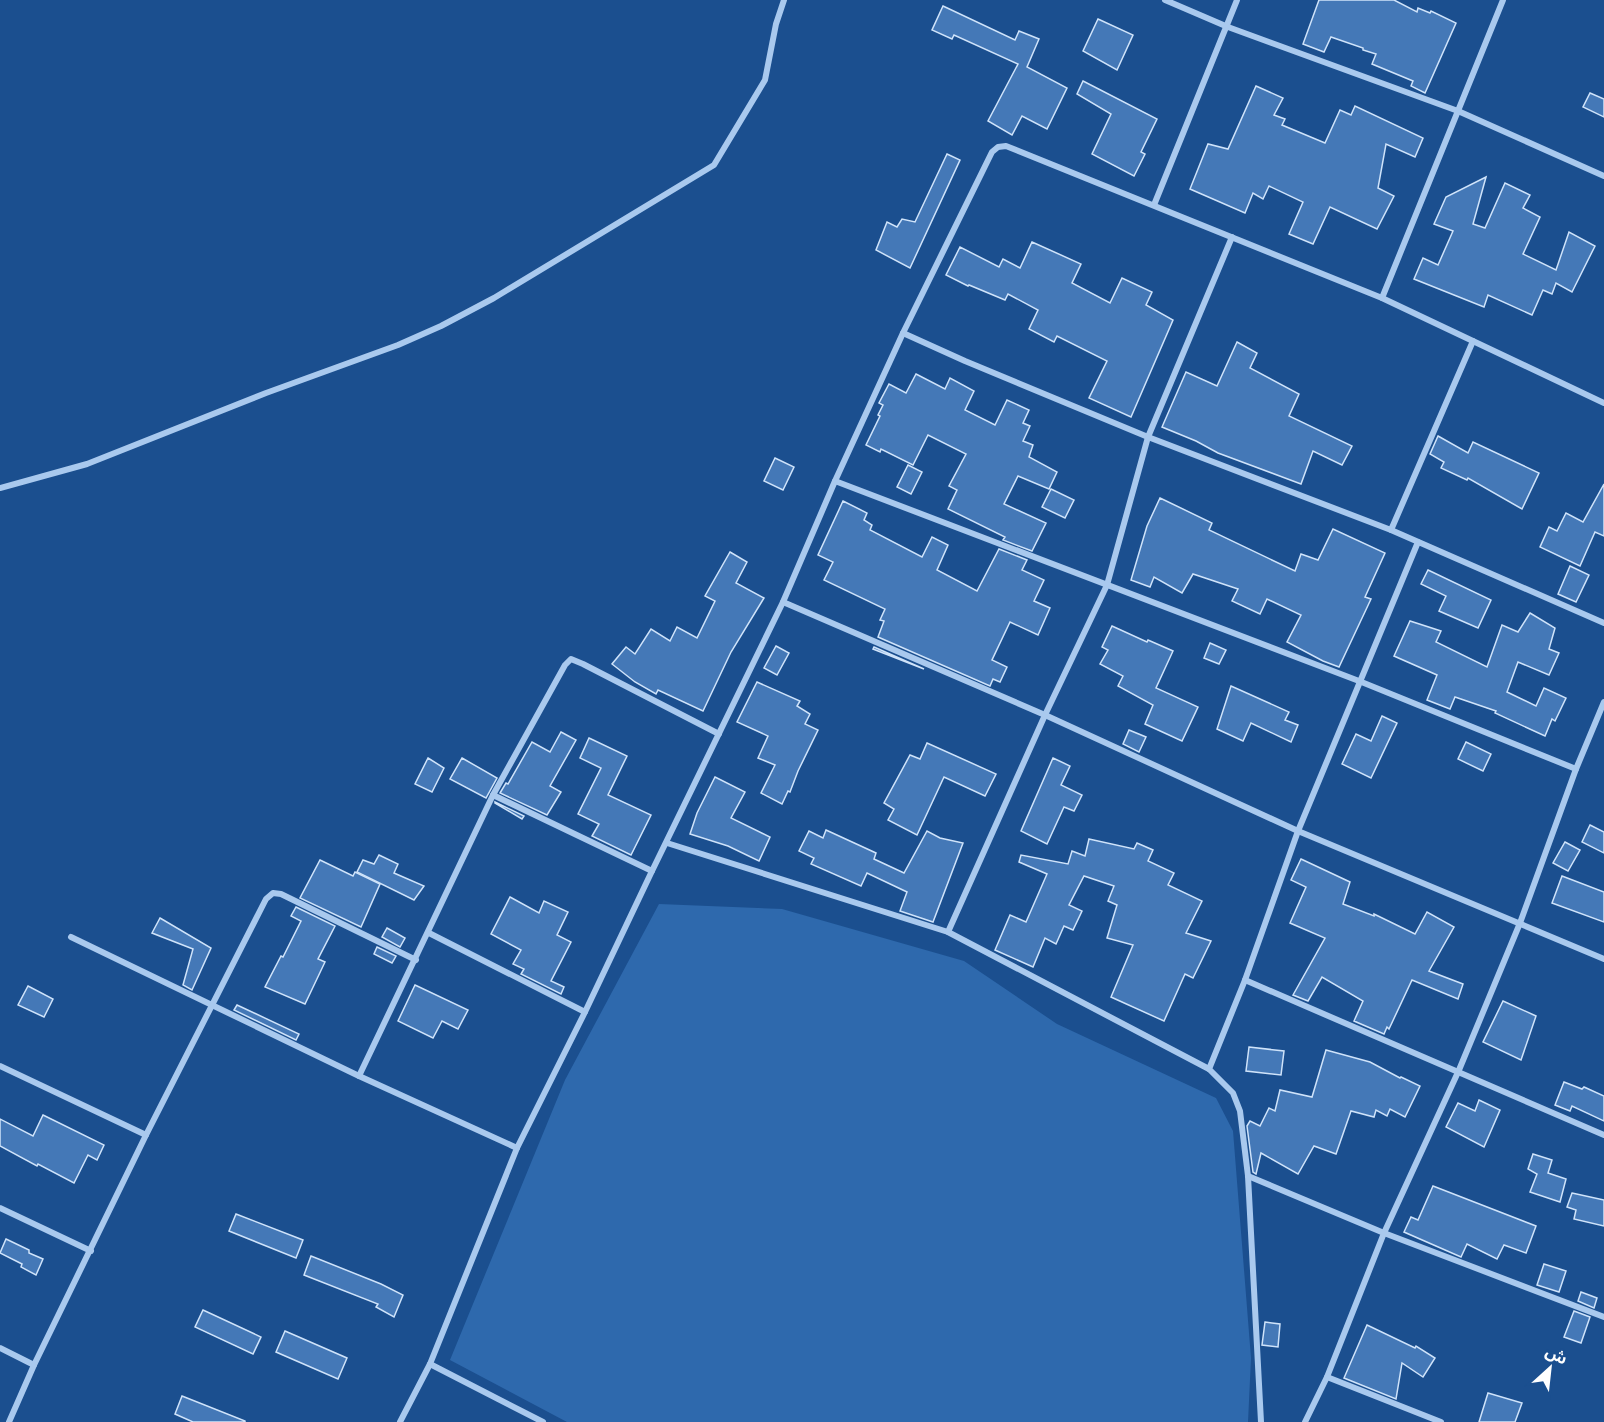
<svg xmlns="http://www.w3.org/2000/svg" width="1604" height="1422" viewBox="0 0 1604 1422" font-family="'Golos Text','Noto Sans Arabic',sans-serif">
  <style>
    .green { fill: #2e69ad }
    .building { fill: #4478b7; stroke: #cfe3fa; stroke-width: 1.5 }
    .lines { fill: none; stroke-linecap: round; stroke-linejoin: round }
    .minor { stroke: #a9c9ee; stroke-width: 6 }
  </style>
  <rect width="100%" height="100%" fill="#1b4f8f"/>
  <polygon class="green" points="659,904 782,909 964,961 1057,1024 1216,1098 1233,1131 1251,1358 1248,1422 567,1422 450,1360 565,1080"/>
  <g class="building">
    <polygon points="1319,0 1394,0 1417,12 1418,8 1430,13 1431,11 1456,23 1425,93 1411,86 1413,81 1372,64 1376,54 1363,50 1363,48 1331,37 1324,52 1303,44"/>
    <polygon points="943,6 1015,40 1019,31 1039,39 1027,67 1067,88 1047,129 1022,116 1012,135 988,121 1018,64 954,35 952,39 932,30"/>
    <polygon points="1098,19 1133,35 1117,70 1083,51"/>
    <polygon points="1083,81 1157,119 1141,152 1145,154 1134,176 1092,154 1111,114 1077,94"/>
    <polygon points="1256,86 1283,98 1274,115 1285,119 1282,125 1325,143 1340,110 1351,115 1355,106 1423,138 1415,157 1386,144 1378,188 1394,196 1377,229 1330,207 1313,244 1289,234 1303,202 1269,186 1263,199 1253,193 1245,213 1190,189 1208,144 1228,149"/>
    <polygon points="1590,93 1604,99 1604,117 1583,107"/>
    <polygon points="947,154 960,160 910,268 876,250 887,222 897,227 902,219 915,222"/>
    <polygon points="1486,177 1473,224 1485,228 1505,183 1530,195 1523,208 1540,217 1523,254 1556,270 1569,232 1595,246 1572,292 1556,283 1552,294 1543,290 1532,315 1488,295 1484,307 1414,279 1423,258 1438,265 1453,231 1434,224 1446,197"/>
    <polygon points="1032,242 1081,264 1072,283 1110,303 1122,278 1152,292 1146,305 1173,320 1131,417 1089,398 1107,361 1057,336 1054,342 1029,329 1038,310 1008,294 1005,300 969,285 968,286 946,275 960,247 999,267 1003,259 1020,268"/>
    <polygon points="1237,342 1257,353 1250,368 1299,394 1289,416 1352,446 1342,465 1313,451 1301,484 1218,453 1196,441 1162,427 1186,372 1217,386"/>
    <polygon points="916,374 945,389 950,378 974,391 965,410 995,425 1007,400 1029,410 1023,423 1030,426 1023,441 1033,445 1029,457 1057,472 1049,489 1018,476 1004,504 1046,523 1032,551 1003,540 1005,537 948,509 957,490 949,486 966,454 928,435 913,465 881,449 880,452 866,445 880,416 878,415 883,405 879,403 889,384 906,393"/>
    <polygon points="1438,436 1468,453 1473,442 1539,473 1522,509 1468,478 1467,480 1441,468 1444,462 1430,454"/>
    <polygon points="775,458 794,467 783,490 764,481"/>
    <polygon points="908,465 922,472 911,494 897,487"/>
    <polygon points="1604,484 1604,536 1595,532 1580,566 1540,547 1549,527 1557,531 1566,513 1583,522"/>
    <polygon points="1051,489 1074,500 1065,518 1042,507"/>
    <polygon points="1160,498 1212,523 1209,530 1295,571 1301,554 1318,560 1333,529 1385,553 1365,597 1371,599 1339,667 1323,661 1287,642 1301,615 1267,599 1260,614 1232,601 1238,589 1193,574 1182,593 1154,577 1150,587 1131,580 1147,526"/>
    <polygon points="843,501 867,513 864,520 872,525 870,530 922,557 932,537 948,545 937,570 977,591 999,549 1027,560 1022,570 1044,580 1034,601 1050,608 1038,635 1010,622 992,660 1007,667 1000,682 993,679 990,686 878,637 884,621 880,620 885,609 824,580 833,562 818,555"/>
    <polygon points="730,552 747,562 736,583 764,598 731,652 703,711 658,690 656,694 635,682 612,664 626,647 635,654 651,629 670,641 677,627 697,638 715,601 705,596"/>
    <polygon points="1570,566 1589,575 1576,602 1558,594"/>
    <polygon points="1428,570 1491,600 1478,628 1439,611 1446,596 1421,584"/>
    <polygon points="1530,613 1555,628 1549,649 1559,653 1549,675 1518,662 1507,692 1536,706 1544,688 1566,698 1555,721 1552,719 1545,736 1495,713 1496,711 1455,697 1450,709 1427,700 1437,675 1394,656 1410,621 1441,631 1436,642 1487,667 1502,625 1518,632"/>
    <polygon points="1112,626 1147,642 1148,640 1173,651 1156,688 1198,707 1182,741 1145,724 1153,705 1118,686 1123,676 1100,664 1108,650 1102,647"/>
    <polygon points="1210,643 1226,650 1219,664 1204,658"/>
    <polygon points="776,646 789,653 777,675 764,668"/>
    <polygon points="874,647 924,669 873,649"/>
    <polygon points="757,682 800,701 797,706 810,714 805,724 818,730 798,771 790,792 788,791 782,804 761,793 775,765 758,758 768,736 737,722"/>
    <polygon points="1231,686 1289,712 1285,720 1298,725 1291,742 1251,723 1243,741 1217,729"/>
    <polygon points="1382,716 1397,723 1371,778 1342,764 1356,734 1371,741"/>
    <polygon points="1129,730 1146,737 1139,752 1123,744"/>
    <polygon points="561,732 576,740 550,786 561,792 547,815 500,793 506,783 508,784 532,742 550,752"/>
    <polygon points="589,738 627,756 608,795 651,815 631,855 592,836 599,824 578,814 601,768 580,758"/>
    <polygon points="1466,742 1491,754 1483,771 1458,759"/>
    <polygon points="927,743 996,774 985,796 944,777 917,835 888,820 894,809 884,803 910,755 920,759"/>
    <polygon points="428,758 444,768 432,792 415,784"/>
    <polygon points="462,758 497,778 486,798 450,779"/>
    <polygon points="1053,758 1070,766 1061,785 1082,795 1074,811 1064,807 1047,844 1021,831"/>
    <polygon points="715,777 745,792 731,818 770,837 759,861 728,846 690,834 697,813"/>
    <polygon points="495,802 524,816 522,819 495,803"/>
    <polygon points="1590,825 1604,832 1604,853 1582,842"/>
    <polygon points="826,830 876,853 874,859 904,873 927,831 940,838 963,843 933,922 900,911 907,892 867,873 861,886 811,864 814,858 799,851 809,831 823,838"/>
    <polygon points="1089,839 1134,849 1137,843 1153,850 1148,861 1174,873 1168,885 1202,901 1186,933 1211,941 1193,978 1185,974 1164,1021 1111,997 1133,945 1107,938 1117,905 1108,901 1114,886 1084,876 1069,905 1082,911 1073,930 1064,926 1056,944 1045,938 1033,967 995,950 1010,915 1026,922 1047,874 1019,862 1021,855 1068,864 1072,851 1085,856"/>
    <polygon points="1565,842 1580,850 1568,871 1553,863"/>
    <polygon points="379,855 398,864 394,873 424,886 414,900 357,872 363,860 374,864"/>
    <polygon points="1301,859 1350,882 1343,904 1374,916 1374,914 1415,934 1427,912 1454,927 1429,971 1463,984 1458,999 1412,980 1389,1029 1387,1027 1384,1034 1354,1021 1363,1001 1322,977 1308,1001 1293,995 1325,938 1290,923 1306,887 1291,880"/>
    <polygon points="320,860 353,876 355,872 380,884 361,927 300,898"/>
    <polygon points="1562,876 1604,892 1604,922 1552,903"/>
    <polygon points="510,897 539,913 544,901 568,912 557,935 571,942 551,981 564,987 561,994 521,974 524,969 513,964 521,950 491,934"/>
    <polygon points="296,907 335,926 318,959 325,962 305,1004 265,987 281,956 283,957 301,921 291,916"/>
    <polygon points="160,918 211,948 192,990 183,985 193,949 152,933"/>
    <polygon points="387,928 405,938 400,947 382,937"/>
    <polygon points="377,947 396,956 392,963 374,954"/>
    <polygon points="415,985 468,1010 458,1029 442,1021 433,1038 398,1021"/>
    <polygon points="28,986 53,999 44,1017 18,1005"/>
    <polygon points="1503,1001 1536,1016 1521,1060 1483,1042"/>
    <polygon points="237,1005 299,1034 296,1040 234,1010"/>
    <polygon points="1249,1047 1284,1051 1281,1075 1246,1071"/>
    <polygon points="1326,1050 1370,1062 1400,1078 1401,1077 1420,1086 1405,1117 1390,1109 1387,1116 1376,1110 1374,1117 1351,1111 1336,1154 1314,1146 1298,1174 1261,1153 1256,1174 1253,1172 1247,1126 1250,1121 1260,1126 1269,1108 1275,1111 1280,1090 1312,1097"/>
    <polygon points="1564,1082 1582,1089 1584,1087 1604,1096 1604,1121 1572,1106 1570,1111 1555,1105"/>
    <polygon points="1479,1100 1500,1110 1484,1147 1446,1127 1458,1103 1475,1111"/>
    <polygon points="43,1115 104,1145 97,1160 88,1155 74,1183 38,1164 37,1166 0,1146 0,1119 33,1136"/>
    <polygon points="1533,1154 1552,1160 1548,1173 1566,1179 1560,1202 1530,1192 1537,1174 1528,1169"/>
    <polygon points="1433,1186 1536,1226 1526,1253 1504,1245 1497,1259 1467,1244 1461,1257 1404,1232 1411,1217 1418,1220"/>
    <polygon points="1572,1193 1604,1200 1604,1226 1574,1219 1576,1210 1567,1207"/>
    <polygon points="236,1214 303,1240 296,1258 229,1231"/>
    <polygon points="6,1239 29,1250 29,1253 43,1259 36,1275 21,1267 22,1264 0,1253"/>
    <polygon points="311,1256 381,1284 403,1295 394,1317 376,1307 378,1304 304,1275"/>
    <polygon points="1544,1264 1566,1271 1559,1292 1537,1285"/>
    <polygon points="1581,1292 1597,1298 1594,1308 1578,1301"/>
    <polygon points="203,1310 261,1337 253,1354 195,1327"/>
    <polygon points="1574,1311 1590,1317 1581,1343 1564,1337"/>
    <polygon points="1265,1322 1280,1324 1278,1347 1262,1345"/>
    <polygon points="1367,1325 1415,1348 1416,1346 1435,1358 1423,1377 1402,1363 1396,1399 1344,1378"/>
    <polygon points="285,1331 347,1358 338,1379 276,1352"/>
    <polygon points="1488,1393 1522,1403 1515,1422 1479,1422"/>
    <polygon points="182,1396 245,1421 245,1422 193,1422 175,1414"/>
  </g>
  <g class="lines">
    <g class="minor">
      <polyline points="1165,0 1228,27 1458,111 1604,176"/>
      <polyline points="1154,205 1237,0"/>
      <polyline points="1382,298 1503,0"/>
      <polyline points="903,333 965,361 1148,437 1391,530 1604,623"/>
      <polyline points="835,481 1359,681 1576,769"/>
      <polyline points="0,488 87,464 266,393 398,345 441,326 494,298 714,165 765,80 776,24 784,0"/>
      <polyline points="1391,530 1473,341"/>
      <polyline points="783,602 1045,715 1298,831 1604,959"/>
      <polyline points="493,795 652,871"/>
      <polyline points="667,843 948,932 1209,1069"/>
      <polyline points="948,932 1045,715 1107,585 1148,437 1232,237"/>
      <polyline points="429,933 585,1012"/>
      <polyline points="71,937 359,1076 517,1148"/>
      <polyline points="1245,980 1604,1135"/>
      <polyline points="0,1066 146,1135"/>
      <polyline points="359,1076 493,795 565,665 571,659 583,664 719,734"/>
      <polyline points="1248,1176 1384,1233 1604,1317"/>
      <polyline points="0,1208 91,1251"/>
      <polyline points="0,1348 34,1365"/>
      <polyline points="430,1364 543,1422"/>
      <polyline points="1327,1377 1441,1422"/>
      <polyline points="9,1422 34,1365 146,1135 266,899 273,893 281,894 416,960"/>
      <polyline points="400,1422 430,1364 517,1148 585,1012 652,871 783,602 835,481 903,333 992,152 998,147 1006,146 1382,298 1604,403"/>
      <polyline points="1261,1422 1248,1176 1240,1111 1233,1093 1209,1069 1245,980 1298,831 1418,542"/>
      <polyline points="1305,1422 1327,1377 1384,1233 1459,1070 1520,923 1576,769 1604,702"/>
    </g>
  </g>
  <g transform="translate(1550 1368) rotate(27)" stroke="#1b4f8f" stroke-width="4.5" paint-order="stroke">
  <path d="M0-4.5L10 22L0 15L-10 22Z" fill="#ffffff"/>
  <text y="-9" font-size="16" font-weight="bold" text-anchor="middle" fill="#ffffff">ش</text>
  </g>
</svg>
